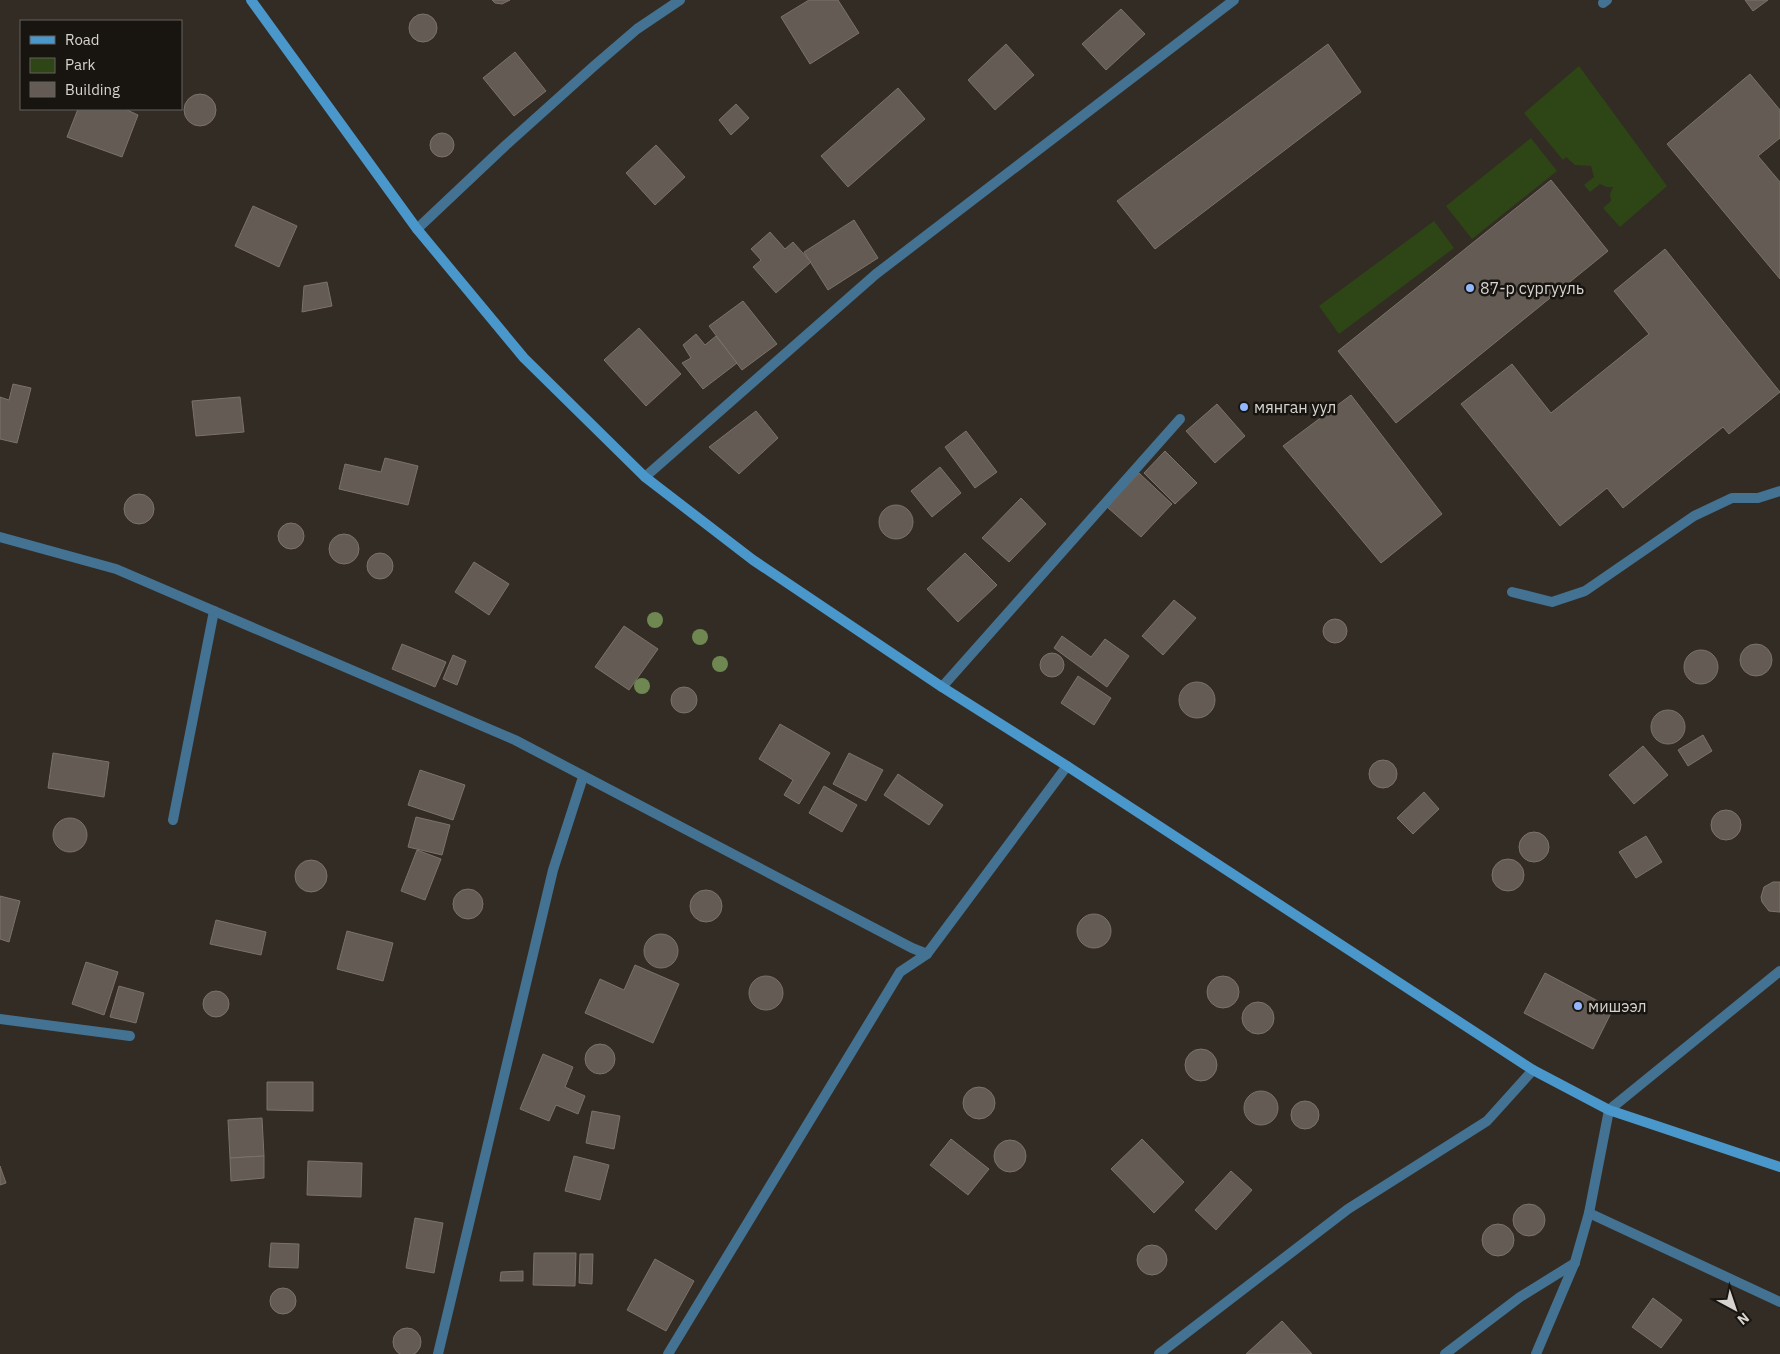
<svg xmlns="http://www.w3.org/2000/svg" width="1780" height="1354" viewBox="0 0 1780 1354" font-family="'IBM Plex Sans',sans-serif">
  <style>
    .green { fill: #2e4516 }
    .building { fill: #645c54; stroke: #7b7269 }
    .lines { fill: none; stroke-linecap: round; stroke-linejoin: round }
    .lane { stroke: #437292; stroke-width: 10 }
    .street { stroke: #437292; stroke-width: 10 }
    .secondary { stroke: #4997cb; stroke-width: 10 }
    .tree { fill: #6f8751 }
    .poi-dot { fill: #93b7fd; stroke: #181511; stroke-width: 2 }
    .labels { text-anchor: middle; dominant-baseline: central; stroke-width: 5; stroke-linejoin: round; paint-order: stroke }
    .poi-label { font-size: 16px; fill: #d7d3ce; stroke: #181511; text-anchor: start }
  </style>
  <rect width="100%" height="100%" fill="#322c24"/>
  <g class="green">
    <polygon points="1579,66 1667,186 1620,227 1603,208 1611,201 1610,194 1613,187 1607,187 1600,184 1590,192 1584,185 1594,177 1591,166 1575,165 1566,157 1563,160 1524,113"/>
    <polygon points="1531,138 1557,171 1472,239 1446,206"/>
    <polygon points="1434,221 1454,248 1339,334 1319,306"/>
  </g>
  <g class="building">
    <polygon points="492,0 510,0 502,4 495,3"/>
    <polygon points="809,0 838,0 859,33 810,64 781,17"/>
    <polygon points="1745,0 1768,0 1753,11"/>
    <polygon points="1121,9 1145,34 1106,70 1082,44"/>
    <circle cx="423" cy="28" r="14"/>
    <polygon points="1006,44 1034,75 995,110 968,80"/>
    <polygon points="1328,44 1361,92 1155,249 1117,201"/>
    <polygon points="515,52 546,91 514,116 483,78"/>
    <polygon points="1750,74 1780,110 1780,138 1758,156 1780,182 1780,279 1667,144"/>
    <polygon points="898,88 925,119 848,187 821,156"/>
    <circle cx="200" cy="110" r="16"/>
    <polygon points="736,104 749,118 731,135 719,120"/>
    <polygon points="78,109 125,109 138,115 122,157 67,137"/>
    <circle cx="442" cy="145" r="12"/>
    <polygon points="656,145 685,177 655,205 626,173"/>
    <polygon points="1551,180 1608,251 1396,423 1338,351"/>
    <polygon points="253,206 297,226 279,267 235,246"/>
    <polygon points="854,220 878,258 828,290 804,252"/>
    <polygon points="770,232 785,249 793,242 811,262 776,293 753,267 761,260 751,249"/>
    <polygon points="1665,249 1780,392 1729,434 1723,427 1623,508 1607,488 1560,526 1461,404 1512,364 1551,413 1649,334 1614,291"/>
    <polygon points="327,282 332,306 302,312 304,286"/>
    <polygon points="743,301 777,344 742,370 709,326"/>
    <polygon points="639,328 681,374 646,406 604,360"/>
    <polygon points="696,334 705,345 716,336 737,363 703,389 682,363 691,358 683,345"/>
    <polygon points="13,384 31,388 17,443 0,439 0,397 9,400"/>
    <polygon points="1351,395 1442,514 1381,563 1283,446"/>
    <polygon points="240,397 244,432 196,436 192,401"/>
    <polygon points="1217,404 1245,436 1215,463 1186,431"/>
    <polygon points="756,411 778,438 739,474 709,447"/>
    <polygon points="966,431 997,472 975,488 945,447"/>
    <polygon points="1165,451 1197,483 1175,504 1144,473"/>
    <polygon points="385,458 418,466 408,505 339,489 345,464 381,472"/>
    <polygon points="940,467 961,493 932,517 911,491"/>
    <polygon points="1139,473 1172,504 1141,537 1107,507"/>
    <circle cx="139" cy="509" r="15"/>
    <polygon points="1021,498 1046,524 1009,562 982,538"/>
    <circle cx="896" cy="522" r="17"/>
    <circle cx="291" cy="536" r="13"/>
    <circle cx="344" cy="549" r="15"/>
    <polygon points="965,553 997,585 958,622 927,589"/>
    <circle cx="380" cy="566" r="13"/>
    <polygon points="474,562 509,584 489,615 455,592"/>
    <polygon points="1174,600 1196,618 1163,655 1142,636"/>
    <circle cx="1335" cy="631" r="12"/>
    <polygon points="624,626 658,649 629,690 595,667"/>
    <polygon points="1062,636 1091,657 1105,639 1129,656 1107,687 1054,648"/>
    <polygon points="402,644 446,662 435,687 392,669"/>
    <circle cx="1756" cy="660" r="16"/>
    <circle cx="1701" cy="667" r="17"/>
    <circle cx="1052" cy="665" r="12"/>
    <polygon points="453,655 466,661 457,685 443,679"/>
    <polygon points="1078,676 1111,698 1094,725 1061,703"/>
    <circle cx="1197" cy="700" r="18"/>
    <circle cx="684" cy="700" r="13"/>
    <circle cx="1668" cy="727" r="17"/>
    <polygon points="780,724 830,753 799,804 784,795 793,780 759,759"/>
    <polygon points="1703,735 1712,751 1688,766 1678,750"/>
    <polygon points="1643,746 1668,775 1634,804 1609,775"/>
    <polygon points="53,753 109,762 104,797 48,788"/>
    <polygon points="849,753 883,770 866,801 833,784"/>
    <circle cx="1383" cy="774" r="14"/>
    <polygon points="420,770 465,785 453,820 408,805"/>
    <polygon points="898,774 943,805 929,825 884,795"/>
    <polygon points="824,786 857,805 842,832 809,813"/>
    <polygon points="1424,792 1439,809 1413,834 1397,818"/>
    <circle cx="1726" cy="825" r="15"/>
    <polygon points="416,817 450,825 442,855 408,847"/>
    <circle cx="70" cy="835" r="17"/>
    <circle cx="1534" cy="847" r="15"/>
    <polygon points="1646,836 1662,862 1636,878 1619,852"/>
    <polygon points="417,850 441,859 425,900 401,891"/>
    <circle cx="1508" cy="875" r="16"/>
    <circle cx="311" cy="876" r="16"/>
    <polygon points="1773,882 1780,882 1780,912 1779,912 1769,911 1762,902 1761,897 1764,887"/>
    <circle cx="468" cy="904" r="15"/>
    <circle cx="706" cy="906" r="16"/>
    <polygon points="0,896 20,901 9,942 0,939"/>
    <circle cx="1094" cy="931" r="17"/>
    <polygon points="216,920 266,932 261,955 210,944"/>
    <polygon points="347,931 393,943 383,981 337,969"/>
    <circle cx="661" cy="951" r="17"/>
    <polygon points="86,962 118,972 104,1015 72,1004"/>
    <polygon points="635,965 679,984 653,1043 585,1013 600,979 624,990"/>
    <polygon points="1545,973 1613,1009 1593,1049 1524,1013"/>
    <circle cx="1223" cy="992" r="16"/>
    <circle cx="766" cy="993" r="17"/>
    <polygon points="119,986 144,993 136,1023 110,1017"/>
    <circle cx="216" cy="1004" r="13"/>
    <circle cx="1258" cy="1018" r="16"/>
    <circle cx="600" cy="1059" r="15"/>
    <circle cx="1201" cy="1065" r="16"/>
    <polygon points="543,1054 573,1067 565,1087 585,1096 578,1114 556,1105 549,1121 520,1109"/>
    <polygon points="267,1082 313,1082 313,1111 267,1110"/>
    <circle cx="979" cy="1103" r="16"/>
    <circle cx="1261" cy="1108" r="17"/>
    <circle cx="1305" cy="1115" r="14"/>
    <polygon points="592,1111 620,1116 614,1149 586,1143"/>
    <polygon points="262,1118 264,1156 230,1158 228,1120"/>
    <polygon points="951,1139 989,1169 968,1195 930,1165"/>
    <polygon points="1142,1139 1184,1182 1154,1213 1111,1169"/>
    <circle cx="1010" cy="1156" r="16"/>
    <polygon points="264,1156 264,1178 231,1181 230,1158"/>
    <polygon points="574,1156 609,1165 600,1200 565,1191"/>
    <polygon points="308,1161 362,1163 361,1197 307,1195"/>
    <polygon points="0,1166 6,1183 0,1185"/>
    <polygon points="1231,1171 1252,1190 1216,1230 1195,1210"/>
    <circle cx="1529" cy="1220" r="16"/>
    <polygon points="415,1218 443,1223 434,1273 406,1268"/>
    <circle cx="1498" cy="1240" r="16"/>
    <polygon points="271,1243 299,1244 298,1268 269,1267"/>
    <circle cx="1152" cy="1260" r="15"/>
    <polygon points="534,1253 576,1253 575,1286 533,1285"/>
    <polygon points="580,1254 593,1254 592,1284 579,1283"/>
    <polygon points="655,1259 694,1281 666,1331 627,1310"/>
    <polygon points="523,1271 523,1281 500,1281 501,1272"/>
    <circle cx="283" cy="1301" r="13"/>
    <polygon points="1653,1298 1682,1320 1661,1348 1632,1327"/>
    <polygon points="1282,1321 1312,1354 1246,1354"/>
    <circle cx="407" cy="1342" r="14"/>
  </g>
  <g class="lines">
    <g class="lane">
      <polyline points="942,687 1180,419"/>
      <polyline points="173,820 214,611"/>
    </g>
    <g class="street">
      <polyline points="1603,3 1607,0"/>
      <polyline points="417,229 506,145 594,66 637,29 680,0"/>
      <polyline points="645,477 876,274 1234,0"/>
      <polyline points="0,537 116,569 515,740 912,948 927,954"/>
      <polyline points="1512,592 1552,602 1585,591 1694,516 1732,498 1758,498 1780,491"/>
      <polyline points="0,1019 130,1036"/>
      <polyline points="1589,1213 1780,1302"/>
      <polyline points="438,1354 553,870 583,777"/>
      <polyline points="668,1354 900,972 927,954 1067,766"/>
      <polyline points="1159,1354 1348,1209 1487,1121 1533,1070"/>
      <polyline points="1445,1354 1520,1297 1575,1263"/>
      <polyline points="1536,1354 1575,1262 1589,1213 1609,1110 1780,971"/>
    </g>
    <polyline class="secondary" points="251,0 417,229 524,358 645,477 753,560 942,687 1067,766 1533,1070 1609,1110 1780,1167"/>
  </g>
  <g class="tree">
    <circle cx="655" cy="620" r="8"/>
    <circle cx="700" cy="637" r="8"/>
    <circle cx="720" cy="664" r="8"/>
    <circle cx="642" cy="686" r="8"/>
  </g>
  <g class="poi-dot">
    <circle cx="1470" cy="288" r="5"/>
    <circle cx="1244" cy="407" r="5"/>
    <circle cx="1578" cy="1006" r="5"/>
  </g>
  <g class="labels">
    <g class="poi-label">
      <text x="1480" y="288">87-р сургууль</text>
      <text x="1254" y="407">мянган уул</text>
      <text x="1588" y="1006">мишээл</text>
    </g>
  </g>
  <rect x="20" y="20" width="162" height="90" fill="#181511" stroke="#64615d"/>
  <rect x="30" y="36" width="25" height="8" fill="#4997cb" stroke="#64615d"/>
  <text x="65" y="45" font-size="15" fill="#d7d3ce">Road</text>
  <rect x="30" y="58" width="25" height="15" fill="#2e4516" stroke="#64615d"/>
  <text x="65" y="70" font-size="15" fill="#d7d3ce">Park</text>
  <rect x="30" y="82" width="25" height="15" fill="#645c54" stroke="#64615d"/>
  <text x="65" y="95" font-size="15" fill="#d7d3ce">Building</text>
  <g transform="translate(1735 1309) rotate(140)" stroke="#181511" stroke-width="4" paint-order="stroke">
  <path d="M0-4L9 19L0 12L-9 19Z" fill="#d7d3ce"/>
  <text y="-8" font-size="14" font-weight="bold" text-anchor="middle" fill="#d7d3ce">N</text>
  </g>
</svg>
